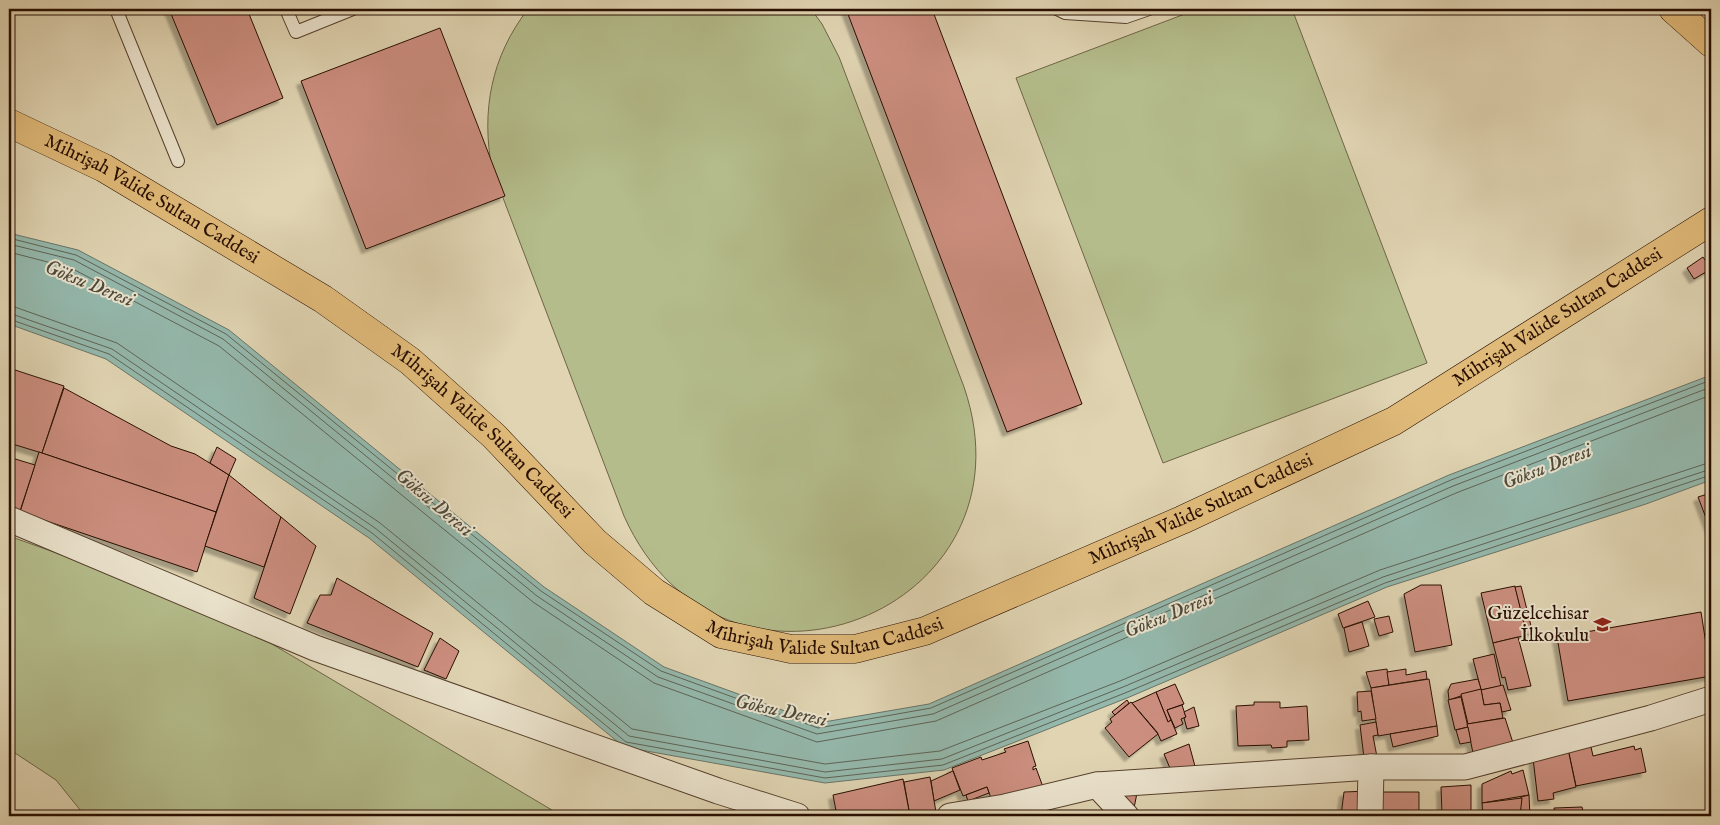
<svg xmlns="http://www.w3.org/2000/svg" width="1720" height="825" viewBox="0 0 1720 825" font-family="'IM FELL English',serif">
  <style>
    .green { fill: #b4bc8b; stroke: #6e6546 }
    .water { fill: #94b8ac; stroke: #697467 }
    .lines { fill: none; stroke-linecap: round; stroke-linejoin: round }
    .shore { stroke: #5e6356; stroke-width: 1 }
    .building { fill: #cc8e7f; stroke: #280e00; filter: url(#shadow) }
    .service-casing { stroke: #56402c; stroke-width: 14 }
    .minor-casing { stroke: #56402c; stroke-width: 27 }
    .primary-casing { stroke: #280e00; stroke-width: 29 }
    .service { stroke: #ebe3cd; stroke-width: 12 }
    .minor { stroke: #ebe3cd; stroke-width: 25 }
    .primary { stroke: #e0ba79; stroke-width: 28 }
    .labels { text-anchor: middle; dominant-baseline: central; stroke-width: 4; stroke-linejoin: round; paint-order: stroke }
    .street-label { font-size: 19px; fill: #280e00; stroke: #ebe3cd }
    .poi-label { font-size: 19px; fill: #280e00; stroke: #ebe3cd; text-anchor: end }
    .water-label { font-size: 20px; font-style: italic; fill: #4e4a3c; stroke: #ebe3cd }
  </style>
  <defs>
    <filter id="shadow"><feDropShadow dx="-4.5" dy="4.5" stdDeviation="1" flood-color="#0004"/></filter>
  </defs>
  <rect width="100%" height="100%" fill="#e0d4b2"/>
  <filter id="stains"><feTurbulence type="fractalNoise" baseFrequency=".004" numOctaves="4"/><feColorMatrix values="0 0 0 0 .2 0 0 0 0 .09 0 0 0 0 .02 0 0 0 .5 -.17"/></filter>
  <radialGradient id="worn" r=".72"><stop offset=".6" stop-color="#630" stop-opacity="0"/><stop offset="1" stop-color="#630" stop-opacity=".3"/></radialGradient>
  <g class="green">
    <path d="M528,9H811L822,24L839,57L964,387C1041,611 723,737 624,516L492,169C481,111 491,57 528,9Z"/>
    <polygon points="1198,9 1292,9 1427,363 1163,463 1016,78"/>
    <polygon points="9,536 213,609 562,816 85,816 56,780 9,749"/>
  </g>
  <polygon class="water" points="9,233 78,250 229,330 544,587 664,667 818,723 929,704 1449,475 1711,375 1711,480 1646,504 1387,587 1127,698 944,770 825,783 624,747 369,538 106,359 9,324"/>
  <g class="lines">
    <g class="shore">
      <polyline points="9,238 76,255 226,334 541,591 661,671 818,728 931,708 1451,480 1711,380"/>
      <polyline points="9,244 74,260 223,339 537,596 658,677 817,734 933,714 1453,486 1711,387"/>
      <polyline points="9,252 71,268 219,346 533,602 654,683 817,742 936,721 1456,493 1711,395"/>
      <polyline points="9,305 117,343 380,523 632,729 825,764 940,751 1120,681 1380,570 1711,462"/>
      <polyline points="9,313 112,349 375,528 629,736 825,772 942,759 1123,687 1383,577 1711,469"/>
      <polyline points="9,319 109,354 372,533 626,742 825,778 943,765 1125,693 1385,583 1711,475"/>
    </g>
  </g>
  <g class="building">
    <polygon points="169,9 247,9 283,98 217,125"/>
    <polygon points="846,9 932,9 1082,404 1007,432"/>
    <polygon points="440,28 505,196 366,249 301,81"/>
    <polygon points="1703,257 1711,269 1694,279 1687,268"/>
    <polygon points="9,368 64,386 42,453 9,443"/>
    <polygon points="64,388 171,446 195,454 229,475 216,512 42,453"/>
    <polygon points="217,447 236,459 229,475 210,463"/>
    <polygon points="39,452 216,512 197,572 20,512"/>
    <polygon points="12,458 35,465 20,511 9,508 9,466"/>
    <polygon points="229,475 281,517 264,567 205,546"/>
    <polygon points="1711,493 1711,531 1698,497"/>
    <polygon points="281,517 316,546 290,614 254,598"/>
    <polygon points="337,578 433,633 418,667 307,623 320,595 331,595"/>
    <polygon points="1421,585 1441,585 1452,645 1415,652 1404,594"/>
    <polygon points="1515,586 1527,635 1493,643 1481,593"/>
    <polygon points="1521,586 1533,634 1527,635 1515,587"/>
    <polygon points="1368,601 1375,617 1343,628 1338,614"/>
    <polygon points="1701,612 1711,676 1568,701 1557,637"/>
    <polygon points="1389,616 1393,632 1379,636 1374,619"/>
    <polygon points="1362,622 1369,646 1349,652 1344,628"/>
    <polygon points="1518,637 1531,686 1508,690 1505,677 1502,678 1493,643"/>
    <polygon points="440,638 459,651 446,679 424,670"/>
    <polygon points="1494,654 1501,686 1481,690 1473,659"/>
    <polygon points="1387,669 1389,685 1371,688 1366,672"/>
    <polygon points="1406,669 1406,675 1426,671 1427,679 1389,685 1387,672"/>
    <polygon points="1429,679 1437,726 1378,736 1371,688"/>
    <polygon points="1478,679 1481,689 1449,700 1448,691 1451,684"/>
    <polygon points="1175,684 1184,704 1167,710 1171,720 1168,722 1156,692"/>
    <polygon points="1503,685 1511,710 1502,712 1500,703 1484,705 1481,690"/>
    <polygon points="1481,689 1484,705 1500,703 1503,718 1468,724 1461,694"/>
    <polygon points="1371,691 1376,719 1362,721 1361,711 1358,712 1357,692"/>
    <polygon points="1156,692 1168,722 1171,720 1177,734 1161,741 1157,732 1132,703"/>
    <polygon points="1461,697 1468,727 1455,730 1448,700"/>
    <polygon points="1127,700 1129,703 1115,715 1112,712"/>
    <polygon points="1131,702 1158,734 1129,757 1105,728 1112,722 1110,719"/>
    <polygon points="1254,702 1280,702 1280,708 1307,706 1309,740 1287,741 1287,747 1272,748 1271,745 1238,746 1236,706 1254,705"/>
    <polygon points="1182,705 1186,717 1181,719 1183,724 1175,728 1167,710"/>
    <polygon points="1194,707 1199,726 1187,729 1184,718 1186,717 1184,712"/>
    <polygon points="1505,718 1514,746 1473,753 1467,724"/>
    <polygon points="1376,722 1378,735 1373,736 1377,757 1364,758 1360,725"/>
    <polygon points="1437,726 1438,736 1393,747 1390,734"/>
    <polygon points="1468,727 1471,742 1460,744 1456,730"/>
    <polygon points="1028,741 1036,766 1033,767 1033,770 1036,768 1043,787 992,801 987,787 963,796 952,768 981,757 982,760 1006,752 1004,749"/>
    <polygon points="1189,744 1196,770 1172,773 1164,754"/>
    <polygon points="1634,746 1635,750 1641,748 1646,772 1576,786 1568,749 1591,747 1593,756"/>
    <polygon points="1568,749 1576,787 1553,793 1554,799 1538,801 1533,758"/>
    <polygon points="1523,770 1529,795 1482,803 1482,784 1511,771 1512,774"/>
    <polygon points="953,771 960,790 934,801 931,781"/>
    <polygon points="930,777 936,812 910,816 904,782"/>
    <polygon points="903,779 910,816 837,816 833,795"/>
    <polygon points="1471,785 1471,814 1442,814 1441,787"/>
    <polygon points="987,787 989,793 968,801 966,795"/>
    <polygon points="1123,790 1137,793 1133,813 1119,804"/>
    <polygon points="1368,791 1365,816 1341,816 1344,792"/>
    <polygon points="1377,792 1419,792 1419,816 1375,816"/>
    <polygon points="1529,795 1530,816 1520,816 1521,797"/>
    <polygon points="1522,798 1520,816 1483,816 1482,803"/>
    <polygon points="1582,807 1584,816 1555,816 1554,808"/>
  </g>
  <g class="lines">
    <defs>
      <g id="service">
        <polyline points="116,9 178,161"/>
        <polyline points="286,9 296,32 353,9"/>
        <polyline points="1057,9 1065,13 1126,17 1149,9"/>
      </g>
      <g id="minor">
        <polyline points="9,519 315,648 718,791 797,816"/>
        <polyline points="1097,785 1126,816"/>
        <polyline points="950,816 1005,807 1097,785 1371,767 1465,767 1651,718 1711,699"/>
        <polyline points="1370,816 1371,767"/>
      </g>
      <g id="primary">
        <polyline points="1673,9 1711,43"/>
        <path id="s1" d="M9,123L104,168L323,299L410,361L494,436L595,542L654,592L721,634L791,649H855L925,631L1182,520L1394,421L1711,221"/>
      </g>
    </defs>
    <use href="#service" class="service-casing"/>
    <use href="#minor" class="minor-casing"/>
    <use href="#primary" class="primary-casing"/>
    <use href="#service" class="service"/>
    <use href="#minor" class="minor"/>
    <use href="#primary" class="primary"/>
  </g>
  <defs>
    <symbol id="school-bare" viewBox="-9 -9 18 18"><path d="M0-5L7-2L0 1L-7-2ZM-4 1L0 2.5L4 1V4Q0 6-4 4Z" fill="#8f2418" stroke="#ebe3cd" stroke-width="2.5" paint-order="stroke"/></symbol>
  </defs>
  <g fill-rule="evenodd">
    <use href="#school-bare" x="1590" y="612" width="25" height="25"/>
  </g>
  <g class="labels">
    <g class="street-label">
      <text stroke="none"><textPath href="#s1" startOffset="162">Mihrişah Valide Sultan Caddesi</textPath></text>
      <text stroke="none"><textPath href="#s1" startOffset="1798">Mihrişah Valide Sultan Caddesi</textPath></text>
      <text stroke="none"><textPath href="#s1" startOffset="568">Mihrişah Valide Sultan Caddesi</textPath></text>
      <text stroke="none"><textPath href="#s1" startOffset="1392">Mihrişah Valide Sultan Caddesi</textPath></text>
      <text stroke="none"><textPath href="#s1" startOffset="988">Mihrişah Valide Sultan Caddesi</textPath></text>
    </g>
    <g class="poi-label">
      <text x="1589" y="614">Güzelcehisar<tspan x="1589" dy="22">İlkokulu</tspan></text>
    </g>
    <g class="water-label">
      <text transform="translate(89 284) rotate(22)">Göksu Deresi</text>
      <text transform="translate(1547 467) rotate(-21)">Göksu Deresi</text>
      <text transform="translate(434 503) rotate(40)">Göksu Deresi</text>
      <text transform="translate(1169 615) rotate(-22)">Göksu Deresi</text>
      <text transform="translate(781 711) rotate(12)">Göksu Deresi</text>
    </g>
  </g>
  <rect width="1720" height="825" fill="none" stroke="#e0d4b2" stroke-width="30"/>
  <rect x="10" y="10" width="1700" height="805" fill="none" stroke="#280e00" stroke-width="2.5"/>
  <rect x="15" y="15" width="1690" height="795" fill="none" stroke="#280e00"/>
  <rect width="100%" height="100%" filter="url(#stains)"/>
  <rect width="100%" height="100%" fill="url(#worn)"/>
</svg>
